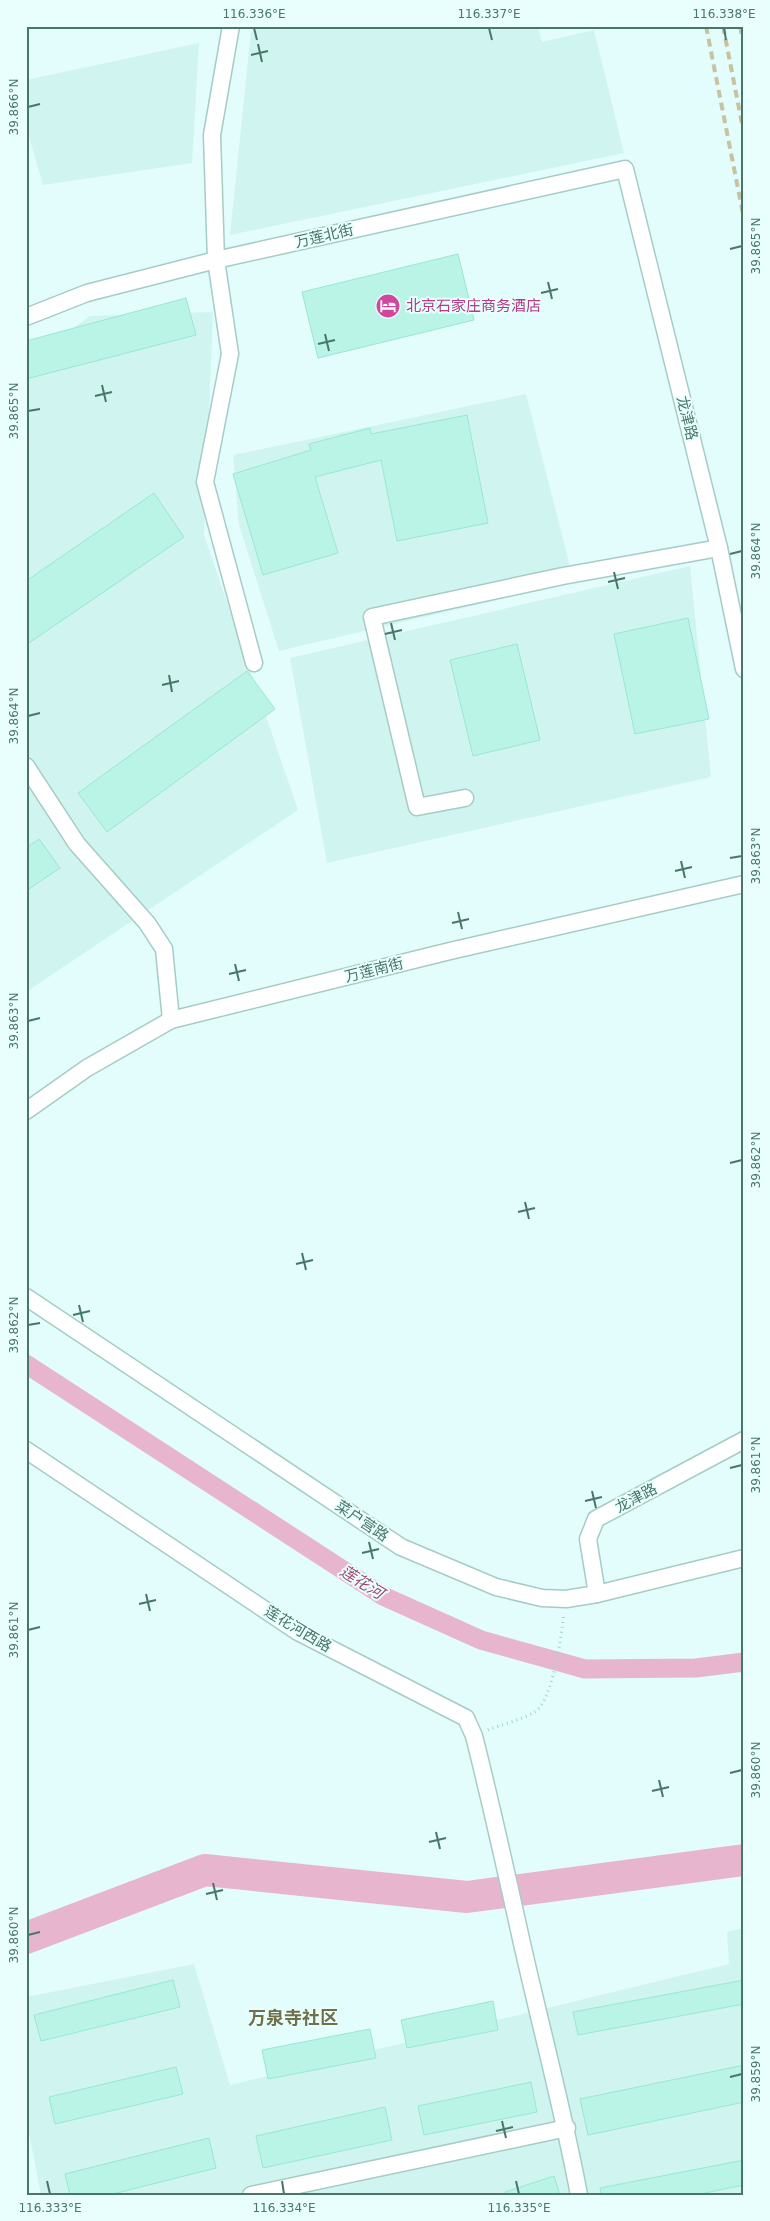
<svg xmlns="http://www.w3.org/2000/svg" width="770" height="2221" viewBox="0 0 770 2221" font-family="'DejaVu Sans','Noto Sans SC',sans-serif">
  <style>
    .residential { fill: #d0f5f1 }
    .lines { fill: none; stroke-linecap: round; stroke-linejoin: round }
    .canal { stroke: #e7b6ce; stroke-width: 19 }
    .river { stroke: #e7b6ce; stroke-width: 32 }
    .building { fill: #b9f4e6; stroke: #99e7d3 }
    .street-casing { stroke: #a6ccc5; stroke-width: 19 }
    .path { stroke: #9cd8ca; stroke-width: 3; stroke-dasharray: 1 4; stroke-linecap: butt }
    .street { stroke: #fff; stroke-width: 16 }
    .rail { stroke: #c7c3a1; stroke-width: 4; stroke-dasharray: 8 5; stroke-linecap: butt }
    .ticks { fill: none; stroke: #487669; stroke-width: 2 }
    .labels { text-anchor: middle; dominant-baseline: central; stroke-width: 4; stroke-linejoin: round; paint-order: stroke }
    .street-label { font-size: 15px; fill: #487669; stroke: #e9fffe }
    .hotel-label { font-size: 15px; fill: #b23c85; stroke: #e9fffe; text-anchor: start }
    .water-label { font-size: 16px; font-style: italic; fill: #a04971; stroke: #e9fffe }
    .quarter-label { font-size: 18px; font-weight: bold; fill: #70714a; stroke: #e9fffe }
    .neatline { fill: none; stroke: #487669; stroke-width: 2 }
    .ticks-label { font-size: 12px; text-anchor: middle; fill: #487669 }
  </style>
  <rect width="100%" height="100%" fill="#e2fdfc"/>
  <g class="residential">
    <polygon points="272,26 538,26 542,42 594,30 624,153 230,235 251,31"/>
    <polygon points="199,43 192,163 43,185 26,126 26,80"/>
    <polygon points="213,312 204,535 298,810 26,992 26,362 90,316"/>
    <polygon points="526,394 574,582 279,651 239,525 233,455"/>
    <polygon points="690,566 711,777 327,863 290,658"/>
    <polygon points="744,1928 744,2195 41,2195 26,2117 26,1997 194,1964 230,2085 729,1964 727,1932"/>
  </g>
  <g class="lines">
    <polyline class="canal" points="26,1364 383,1596 481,1640 585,1669 696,1668 744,1662"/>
    <polyline class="river" points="26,1938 205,1870 467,1897 744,1860"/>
  </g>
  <g class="building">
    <polygon points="458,254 474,320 318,358 302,292"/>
    <polygon points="186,298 196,335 26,379 26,341"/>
    <polygon points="467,415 488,523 397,541 381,460 315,477 338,553 263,575 233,474 311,450 309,444 370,428 371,434"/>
    <polygon points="154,493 184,537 26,645 26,581"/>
    <polygon points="688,618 709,719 635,734 614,634"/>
    <polygon points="517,644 540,740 473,756 450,660"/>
    <polygon points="247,671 275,709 107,832 78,793"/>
    <polygon points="39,839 60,868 26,891 26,848"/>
    <polygon points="173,1980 180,2007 41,2041 34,2015"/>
    <polygon points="744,1980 744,2004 578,2035 573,2012"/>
    <polygon points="493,2001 498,2030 407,2048 401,2020"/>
    <polygon points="370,2029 376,2058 268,2079 262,2050"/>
    <polygon points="744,2065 744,2102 588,2135 580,2099"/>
    <polygon points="176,2067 183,2094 55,2124 49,2097"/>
    <polygon points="531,2082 537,2112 424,2135 418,2106"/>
    <polygon points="385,2107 392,2140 263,2168 256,2136"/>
    <polygon points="209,2138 216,2168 109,2195 70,2195 65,2174"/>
    <polygon points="744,2160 744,2185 695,2195 601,2195 600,2188"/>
    <polygon points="554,2176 560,2195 506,2195 505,2192"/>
  </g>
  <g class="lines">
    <defs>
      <g id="street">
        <polyline points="231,26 212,135 216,260 230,354 205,482 254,663"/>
        <polyline points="26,317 87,293 216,260 625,169 719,548 744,669"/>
        <polyline points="26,766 77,844 147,923 164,949 171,1020"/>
        <polyline points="465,798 417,807 372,617 563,576 719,548"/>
        <polyline points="26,1111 87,1068 171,1020 450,951 744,884"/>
        <polyline points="26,1297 401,1547 496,1587 542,1598 566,1599 597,1594 744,1558"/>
        <path d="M26,1450L298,1632L466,1718L474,1736C491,1803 506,1871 521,1939C540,2024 563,2109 579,2195"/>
        <polyline points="597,1594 588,1539 596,1519 744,1440"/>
        <polyline points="251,2195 567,2128"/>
      </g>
    </defs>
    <use href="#street" class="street-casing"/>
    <path class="path" d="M488,1730C502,1724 523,1720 536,1711C553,1698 561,1637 564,1614"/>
    <use href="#street" class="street"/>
    <g class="rail">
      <polyline points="706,26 744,219"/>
      <polyline points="723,26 744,134"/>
      <polyline points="740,26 744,46"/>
    </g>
  </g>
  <path class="ticks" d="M254,28L257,40M489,28L492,40M724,28L726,40M258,44L262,62M251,55L268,51M28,107L40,104M730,249L742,246M548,282L552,299M541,293L558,289M325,334L329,351M318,344L335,340M102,385L106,402M95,396L112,392M28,411L40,409M730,554L742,551M614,572L618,589M608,582L625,578M391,623L395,640M385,634L402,630M169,675L172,692M162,685L179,681M28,716L40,713M730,858L742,856M681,861L685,878M675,871L692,867M458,912L462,929M452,923L469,919M235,964L239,981M229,974L246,970M28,1021L40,1018M730,1163L742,1160M525,1202L529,1219M518,1212L535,1208M302,1253L306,1270M296,1264L313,1260M79,1305L83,1322M73,1315L90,1311M28,1325L40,1323M730,1468L742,1465M592,1491L596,1508M585,1501L602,1497M369,1542L373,1559M362,1553L379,1549M146,1594L150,1611M139,1604L156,1600M28,1630L40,1627M730,1773L742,1770M659,1780L663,1797M652,1791L669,1787M436,1832L440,1849M429,1842L446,1838M213,1883L217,1900M206,1894L223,1890M28,1935L40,1932M730,2077L742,2074M502,2121L506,2138M496,2131L513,2127M47,2181L50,2194M282,2181L284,2194M516,2181L519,2194"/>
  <defs>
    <symbol id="hotel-disc" viewBox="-11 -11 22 22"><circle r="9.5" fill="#d1479c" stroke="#e9fffe"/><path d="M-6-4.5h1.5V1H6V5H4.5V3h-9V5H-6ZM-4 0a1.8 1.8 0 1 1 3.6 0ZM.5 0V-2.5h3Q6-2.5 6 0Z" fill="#fff"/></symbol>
  </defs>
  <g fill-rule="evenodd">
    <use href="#hotel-disc" x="374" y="292" width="28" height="28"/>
  </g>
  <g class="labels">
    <g class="street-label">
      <text transform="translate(324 236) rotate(-13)">万莲北街</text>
      <text transform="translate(687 418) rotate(76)">龙津路</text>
      <text transform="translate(374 970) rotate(-14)">万莲南街</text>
      <text transform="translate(636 1498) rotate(-28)">龙津路</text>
      <text transform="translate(362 1521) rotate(34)">菜户营路</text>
      <text transform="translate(298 1629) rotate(31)">莲花河西路</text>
    </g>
    <g class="hotel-label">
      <text x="406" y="306">北京石家庄商务酒店</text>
    </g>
    <g class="water-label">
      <text transform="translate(362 1582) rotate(32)">莲花河</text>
    </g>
    <g class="quarter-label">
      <text x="293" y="2017">万泉寺社区</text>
    </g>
  </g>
  <rect width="770" height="2221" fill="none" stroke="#e9fffe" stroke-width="55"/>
  <rect x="28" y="28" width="714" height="2166" class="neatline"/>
  <g class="ticks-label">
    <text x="254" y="18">116.336°E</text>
    <text x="489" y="18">116.337°E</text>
    <text x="724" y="18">116.338°E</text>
    <text transform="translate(14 107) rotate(-90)" y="4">39.866°N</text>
    <text transform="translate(756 246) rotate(-90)" y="4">39.865°N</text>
    <text transform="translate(14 411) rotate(-90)" y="4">39.865°N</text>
    <text transform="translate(756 551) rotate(-90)" y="4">39.864°N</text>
    <text transform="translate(14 716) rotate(-90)" y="4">39.864°N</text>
    <text transform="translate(756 856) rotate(-90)" y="4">39.863°N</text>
    <text transform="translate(14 1021) rotate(-90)" y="4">39.863°N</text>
    <text transform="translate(756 1160) rotate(-90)" y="4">39.862°N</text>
    <text transform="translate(14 1325) rotate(-90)" y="4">39.862°N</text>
    <text transform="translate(756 1465) rotate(-90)" y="4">39.861°N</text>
    <text transform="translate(14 1630) rotate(-90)" y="4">39.861°N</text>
    <text transform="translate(756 1770) rotate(-90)" y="4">39.860°N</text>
    <text transform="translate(14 1935) rotate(-90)" y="4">39.860°N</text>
    <text transform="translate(756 2074) rotate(-90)" y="4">39.859°N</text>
    <text x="50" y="2212">116.333°E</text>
    <text x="284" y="2212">116.334°E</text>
    <text x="519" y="2212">116.335°E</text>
  </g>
</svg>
